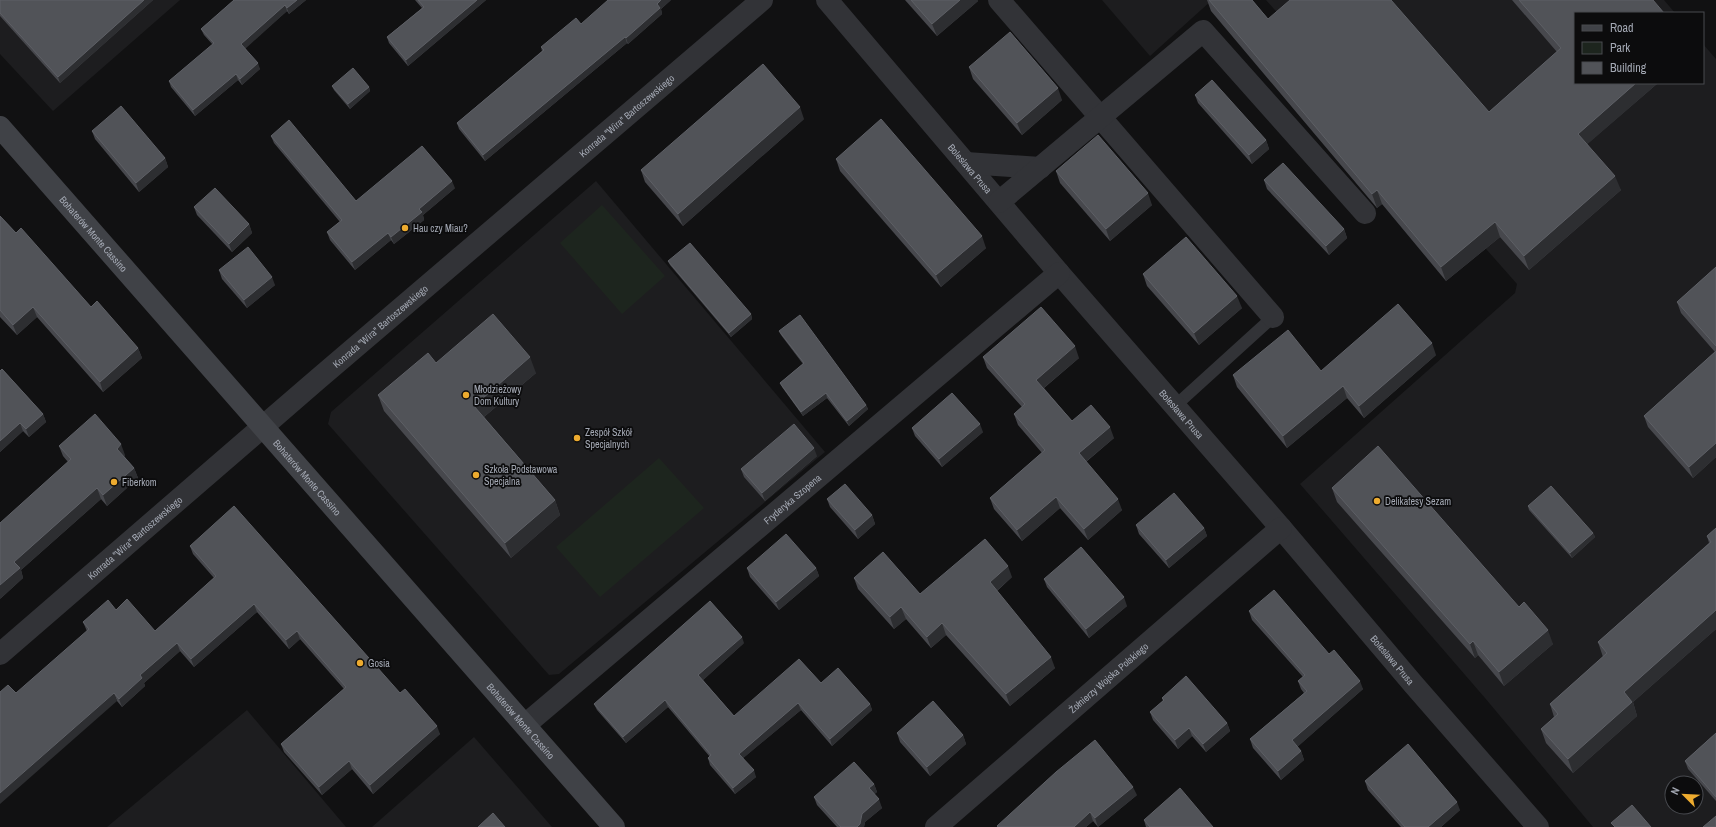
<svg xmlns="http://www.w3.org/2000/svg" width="1716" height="827" viewBox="0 0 1716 827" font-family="'Archivo Narrow',sans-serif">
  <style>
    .built { fill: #1d1d1f; fill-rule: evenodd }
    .green { fill: #1d251e }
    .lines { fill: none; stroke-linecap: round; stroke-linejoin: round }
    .lane { stroke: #323337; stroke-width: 12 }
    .street { stroke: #323337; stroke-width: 22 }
    .secondary { stroke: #404247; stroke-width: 22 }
    .wall { fill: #47484d }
    .shaded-wall { fill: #2d2e31 }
    .building { fill: #515358; stroke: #5e6066 }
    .poi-dot { fill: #edab2f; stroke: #0c0c0d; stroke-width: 1.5 }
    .labels { text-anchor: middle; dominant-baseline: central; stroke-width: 3.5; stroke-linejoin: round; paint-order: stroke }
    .street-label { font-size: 10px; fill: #a3a8b3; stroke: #0c0c0d }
    .poi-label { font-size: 10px; fill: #a3a8b3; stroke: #0c0c0d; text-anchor: start }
  </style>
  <rect width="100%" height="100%" fill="#111112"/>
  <g class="built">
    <polygon points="0,0 180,0 53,111 0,54"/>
    <polygon points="1102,0 1212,0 1150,56"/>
    <path d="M1266,0H1664L1675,13H1575V83H1703V44L1716,59V827H1593L1485,698L1300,484L1515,293L1517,284ZM1672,783H1696V807H1672Z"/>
    <polygon points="596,181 825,452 559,674 549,675 328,424 331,412"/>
    <polygon points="247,710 346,827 107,827"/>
    <polygon points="474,737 552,827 372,827"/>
  </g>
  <g class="green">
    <polygon points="602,205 665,276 622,314 560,243"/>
    <polygon points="659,458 704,508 600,597 556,547"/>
  </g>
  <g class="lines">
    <polyline class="lane" points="1175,406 1273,317"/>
    <g class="street">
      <path id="s1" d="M827,0L1059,273L1281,528L1414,685L1538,827"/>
      <polyline points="999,0 1273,317"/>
      <polyline points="966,163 1040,168"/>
      <polyline points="999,202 1203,31 1365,213"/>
      <path id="s2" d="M0,654L318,379L762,0"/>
      <path id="s3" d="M525,725L1059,273"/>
      <path id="s4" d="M936,827L1281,528"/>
    </g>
    <path class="secondary" id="s5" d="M0,127L614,827"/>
  </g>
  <g class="wall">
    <polygon points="0,0 153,0 60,83 0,16"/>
    <polygon points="234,0 306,0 289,14 287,11 245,48 260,69 242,85 238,80 195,116 171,87 169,81 213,45 204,35 201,29"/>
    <polygon points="415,0 486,0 408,66 389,43 387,37 422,8"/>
    <polygon points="671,0 661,9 662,14 628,44 627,43 485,161 459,129 457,123 542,51 541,47 581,24"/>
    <polygon points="905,0 977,0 978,1 937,36"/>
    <polygon points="1207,0 1252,0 1268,19 1489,112 1557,52 1512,0 1653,0 1575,83 1658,83 1587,144 1621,190 1529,270 1500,237 1446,281 1382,204 1377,208 1211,11"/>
    <polygon points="969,67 1062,100 1022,135 973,79"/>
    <polygon points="332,86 369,87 370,91 350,109 334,90"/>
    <polygon points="1195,95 1266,140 1269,149 1252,164 1198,103"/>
    <polygon points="804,119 683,226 645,182 641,170"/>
    <polygon points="92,131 165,158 168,167 139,192 95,139"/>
    <polygon points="271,136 356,201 455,188 423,215 424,220 394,244 391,240 355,270 330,240 327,232 340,222 274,143"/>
    <polygon points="836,159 986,248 941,287 840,171"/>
    <polygon points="1056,171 1152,205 1110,241 1060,183"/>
    <polygon points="1264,180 1344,229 1347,238 1329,255 1267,189"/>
    <polygon points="194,207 249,224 252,233 232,252 197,215"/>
    <polygon points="0,216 16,233 91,307 138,348 142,358 103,392 37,317 17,335 0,317"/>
    <polygon points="668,261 751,314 752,319 731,337 670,265"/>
    <polygon points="1716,267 1716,457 1693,478 1648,427 1644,416 1715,352 1681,313 1677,302"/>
    <polygon points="219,270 275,285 247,308 222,279"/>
    <polygon points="1143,274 1242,308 1199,345 1147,286"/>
    <polygon points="779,331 866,405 868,409 849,426 827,398 803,416 782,387 780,383 803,364 781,335"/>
    <polygon points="1436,355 1364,418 1347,398 1287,448 1237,387 1233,375 1321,371"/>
    <polygon points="983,357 1079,358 1044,388 1072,421 1114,438 1086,462 1122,510 1088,540 1060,508 1022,541 994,509 990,498 1042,453 1018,425 1014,414 1022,407 987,368"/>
    <polygon points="436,363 536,373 484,417 555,500 560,515 511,558 384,411 378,395"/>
    <polygon points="2,369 43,414 46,422 29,437 23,431 0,452"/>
    <polygon points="912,428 983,432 942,467 915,436"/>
    <polygon points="59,446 125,455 124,456 134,468 138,478 107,506 101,499 21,570 23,578 0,599 68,462 63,456"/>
    <polygon points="817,456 765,501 744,477 741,469"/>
    <polygon points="1332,488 1519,607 1553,644 1504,686 1478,655 1475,658 1337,502"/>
    <polygon points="827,499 872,515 875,524 858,539 830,507"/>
    <polygon points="1528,506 1593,533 1595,537 1572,558 1529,510"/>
    <polygon points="1136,525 1204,528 1207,536 1169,568 1139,534"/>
    <polygon points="1716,528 1716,629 1633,702 1637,716 1573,773 1546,743 1541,729 1554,717 1550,704 1603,657 1598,642 1709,543 1707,536"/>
    <polygon points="190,546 400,693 440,734 373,794 352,769 322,795 284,752 281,744 344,689 300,639 289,649 257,612 194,667 180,651 144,683 145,686 122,707 117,701 83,622 116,610 155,631 214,578 193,554"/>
    <polygon points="747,568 816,568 819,576 779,610 750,577"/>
    <polygon points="1012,577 997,591 1055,668 1010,706 946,635 931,648 906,619 894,629 858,589 854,578 920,594"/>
    <polygon points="1044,579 1127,606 1089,638 1047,587"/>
    <polygon points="1249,611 1329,654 1363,689 1297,747 1301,751 1304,760 1281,780 1253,748 1250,739 1304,693 1301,689 1298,681 1303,677 1252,620"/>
    <polygon points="744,643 703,680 734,716 821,683 870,704 872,710 832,746 801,710 743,758 756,777 735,794 710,765 708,758 710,757 668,707 626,743 597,710 594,704"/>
    <polygon points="1162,698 1227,723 1230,731 1206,752 1192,736 1178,749 1153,720 1150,712 1163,701"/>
    <polygon points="897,733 963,735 966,744 930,776 900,742"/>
    <polygon points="1716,733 1716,801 1688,769 1685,761"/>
    <polygon points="1365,781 1460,810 1441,827 1401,827 1368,790"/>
    <polygon points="874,784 877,792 874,794 882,808 865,822 864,827 837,827 817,805 814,797"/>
    <polygon points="1137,795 1098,827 1093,821 1086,827 998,827 997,826"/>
    <polygon points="1144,820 1213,827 1146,827"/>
  </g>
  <g class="shaded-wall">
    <polygon points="144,0 153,0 60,83 58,77"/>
    <polygon points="297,0 306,0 289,14 287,8"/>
    <polygon points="477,0 486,0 408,66 406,60"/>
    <polygon points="661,0 671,0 661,9 662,14 628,44 626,38 657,4"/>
    <polygon points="960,0 977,0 978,1 937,36 932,24"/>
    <polygon points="285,5 287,11 244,50 241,44"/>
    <polygon points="625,37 627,43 485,161 483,155"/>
    <polygon points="258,63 260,69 242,85 240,79"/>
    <polygon points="236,74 238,80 195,116 193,110"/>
    <polygon points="1636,83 1658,83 1583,148 1578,134"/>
    <polygon points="369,87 370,91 350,109 348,104"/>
    <polygon points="1058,88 1062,100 1022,135 1017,123"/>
    <polygon points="800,107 804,119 683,226 678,214"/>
    <polygon points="1266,140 1269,149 1252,164 1249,155"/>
    <polygon points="165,158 168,167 139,192 136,183"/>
    <polygon points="1615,176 1621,190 1529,270 1524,256"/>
    <polygon points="452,181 455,188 423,215 424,220 394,244 391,237 419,209"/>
    <polygon points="1377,190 1382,204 1377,208 1372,194"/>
    <polygon points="1148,193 1152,205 1110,241 1106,229"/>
    <polygon points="1495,222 1500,237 1446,281 1441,267"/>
    <polygon points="249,224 252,233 232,252 229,244"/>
    <polygon points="1344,229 1347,238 1329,255 1326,246"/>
    <polygon points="388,233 391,240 355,270 352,262"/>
    <polygon points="982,236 986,248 941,287 936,275"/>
    <polygon points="272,277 275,285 247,308 244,300"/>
    <polygon points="1237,296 1242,308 1199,345 1194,333"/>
    <polygon points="33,307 37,317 17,335 13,325"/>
    <polygon points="751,314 752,319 731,337 729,333"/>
    <polygon points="1432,343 1436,355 1364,418 1359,406"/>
    <polygon points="1075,346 1079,358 1040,391 1036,380"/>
    <polygon points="138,348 142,358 103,392 100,382"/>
    <polygon points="530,357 536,373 479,421 474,406"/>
    <polygon points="1343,386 1347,398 1287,448 1283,436"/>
    <polygon points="826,393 827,398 803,416 801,412"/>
    <polygon points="866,405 868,409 849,426 847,421"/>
    <polygon points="43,414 46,422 29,437 26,429"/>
    <polygon points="20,423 23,431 0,452 0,441"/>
    <polygon points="980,424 983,432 942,467 939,459"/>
    <polygon points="1110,427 1114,438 1083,464 1079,453"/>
    <polygon points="1716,443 1716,457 1693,478 1689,467"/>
    <polygon points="121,444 125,455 121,459 117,449"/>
    <polygon points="814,448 817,456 765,501 762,493"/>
    <polygon points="134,468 138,478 107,506 103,495"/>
    <polygon points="97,488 101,499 21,570 23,578 0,599 0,585 14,562"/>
    <polygon points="1056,497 1060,508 1022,541 1017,530"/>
    <polygon points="1118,499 1122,510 1088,540 1084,529"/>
    <polygon points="555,500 560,515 511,558 505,543"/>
    <polygon points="872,515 875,524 858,539 855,530"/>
    <polygon points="1204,528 1207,536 1169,568 1166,560"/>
    <polygon points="1593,533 1595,537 1572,558 1570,553"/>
    <polygon points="1008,566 1012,577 994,593 990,582"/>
    <polygon points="816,568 819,576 779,610 776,602"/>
    <polygon points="1124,597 1127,606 1089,638 1086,629"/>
    <polygon points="254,604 257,612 194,667 191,659"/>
    <polygon points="901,607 906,619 894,629 890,617"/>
    <polygon points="1716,610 1716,629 1633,702 1637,716 1573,773 1568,759 1624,692"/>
    <polygon points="942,623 946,635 931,648 927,637"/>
    <polygon points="1548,630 1553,644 1504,686 1499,672"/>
    <polygon points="297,631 300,639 289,649 286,640"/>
    <polygon points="742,637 744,643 701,682 698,675"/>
    <polygon points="1473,641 1478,655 1475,658 1470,644"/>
    <polygon points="177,643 180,651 144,683 145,686 122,707 119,699 140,675"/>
    <polygon points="1051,657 1055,668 1010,706 1006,694"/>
    <polygon points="1360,681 1363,689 1295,749 1292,740"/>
    <polygon points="114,693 117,701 0,804 0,793"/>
    <polygon points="665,700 668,707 626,743 623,737"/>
    <polygon points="798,703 801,710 741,760 739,754"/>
    <polygon points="870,704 872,710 832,746 830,739"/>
    <polygon points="1227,723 1230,731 1206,752 1203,744"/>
    <polygon points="437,726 440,734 373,794 370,785"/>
    <polygon points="1189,728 1192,736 1178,749 1175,740"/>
    <polygon points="963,735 966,744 930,776 927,767"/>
    <polygon points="1301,751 1304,760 1281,780 1278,771"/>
    <polygon points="349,761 352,769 322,795 319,787"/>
    <polygon points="754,770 756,777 735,794 733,788"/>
    <polygon points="874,784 877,792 872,797 869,788"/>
    <polygon points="1133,787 1137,795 1098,827 1095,818"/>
    <polygon points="879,799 882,808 865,822 864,827 857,827 862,814"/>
    <polygon points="1457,802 1460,810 1441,827 1428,827"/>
    <polygon points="1090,812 1093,821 1086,827 1074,827"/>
  </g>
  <g class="building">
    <polygon points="0,0 144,0 58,77 0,13"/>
    <polygon points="234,0 297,0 287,8 285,5 241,44 258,63 240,79 236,74 193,110 169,81 214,43 201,29"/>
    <polygon points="418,0 477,0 406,60 387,37 424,7"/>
    <polygon points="608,0 661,0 657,4 660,8 626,38 625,37 483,155 457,123 544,50 541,47 576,18 581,24"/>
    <polygon points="911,0 960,0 932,24"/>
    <polygon points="1209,0 1252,0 1268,19 1290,0 1391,0 1489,112 1561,48 1519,0 1653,0 1664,13 1575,13 1575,83 1636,83 1578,134 1615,176 1524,256 1495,222 1441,267 1377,190 1372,194"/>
    <polygon points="1010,32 1058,88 1017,123 969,67"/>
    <polygon points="763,64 800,107 678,214 641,170"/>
    <polygon points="353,68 369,87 348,104 332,86"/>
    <polygon points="1212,80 1266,140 1249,155 1195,95"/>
    <polygon points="121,106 165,158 136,183 92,131"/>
    <polygon points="881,119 982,236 936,275 836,159"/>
    <polygon points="289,120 356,201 422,146 452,181 419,209 422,212 391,237 388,233 352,262 327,232 342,220 271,136"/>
    <polygon points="1098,135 1148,193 1106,229 1056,171"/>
    <polygon points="1283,163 1344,229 1326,246 1264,180"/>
    <polygon points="215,188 249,224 229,244 194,207"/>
    <polygon points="0,216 16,233 21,228 91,307 97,301 138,348 100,382 33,307 13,325 0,310"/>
    <polygon points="1186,237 1237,296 1194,333 1143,274"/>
    <polygon points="690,243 751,314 729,333 668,261"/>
    <polygon points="248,247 272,277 244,300 219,270"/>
    <polygon points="1716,267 1716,346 1677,302"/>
    <polygon points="1398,304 1432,343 1359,406 1343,386 1283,436 1233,375 1288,330 1321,371"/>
    <polygon points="1041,307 1075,346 1036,380 1072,421 1091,405 1110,427 1079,453 1118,499 1084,529 1056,497 1017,530 990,498 1045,450 1014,414 1025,404 983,357"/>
    <polygon points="493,314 530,357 474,406 555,500 505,543 378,395 428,353 436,363"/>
    <polygon points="800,315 866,405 847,421 826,393 801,412 780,383 804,363 779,331"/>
    <polygon points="1716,351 1716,443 1689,467 1644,416"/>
    <polygon points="2,369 43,414 26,429 20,423 0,441 0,371"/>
    <polygon points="952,393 980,424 939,459 912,428"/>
    <polygon points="95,414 121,444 117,449 134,468 103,495 97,488 14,562 20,568 0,585 0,523 71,459 59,446"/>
    <polygon points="794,424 814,448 762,493 741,469"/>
    <polygon points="1378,446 1519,607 1524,602 1548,630 1499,672 1473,641 1470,644 1332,488"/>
    <polygon points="845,484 872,515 855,530 827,499"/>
    <polygon points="1551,486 1593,533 1570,553 1528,506"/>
    <polygon points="1174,493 1204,528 1166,560 1136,525"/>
    <polygon points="234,506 400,693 405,689 437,726 370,785 349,761 319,787 281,744 346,687 297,631 286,640 254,604 191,659 177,643 140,675 142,678 119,699 114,693 0,793 0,692 8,685 16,693 89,629 83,622 108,600 116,610 127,599 155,631 216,576 190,546"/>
    <polygon points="1716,528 1716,610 1624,692 1632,702 1568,759 1541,729 1558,714 1550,704 1607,653 1598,642 1711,542 1707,536"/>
    <polygon points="786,534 816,568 776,602 747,568"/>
    <polygon points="985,539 1008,566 990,582 1051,657 1006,694 942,623 927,637 901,607 890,617 854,578 883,552 920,594"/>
    <polygon points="1081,547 1124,597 1086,629 1044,579"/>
    <polygon points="1274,590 1329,654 1334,650 1360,681 1292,740 1301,751 1278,771 1250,739 1307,691 1298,681 1305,675 1249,611"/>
    <polygon points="710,601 742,637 698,675 734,716 799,659 821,683 838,668 870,704 830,739 798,703 739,754 754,770 733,788 708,758 711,755 665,700 623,737 594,704"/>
    <polygon points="1186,676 1227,723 1203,744 1189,728 1175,740 1150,712 1164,700 1162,698"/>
    <polygon points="933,701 963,735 927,767 897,733"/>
    <polygon points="1716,733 1716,797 1685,761"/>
    <polygon points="1095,740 1133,787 1095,818 1090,812 1074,827 998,827 997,826 1056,772"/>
    <polygon points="1408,744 1457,802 1428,827 1405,827 1365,781"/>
    <polygon points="854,762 874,784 869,788 879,799 862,814 860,824 857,827 841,827 814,797"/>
    <polygon points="1180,788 1213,827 1150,827 1144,820"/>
    <polygon points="1632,805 1651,827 1615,827 1611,823"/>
    <polygon points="493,813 505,827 478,827"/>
    <polygon points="1716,816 1716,827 1703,827"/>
  </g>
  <g class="poi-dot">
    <circle cx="405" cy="228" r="4"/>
    <circle cx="466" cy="395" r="4"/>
    <circle cx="577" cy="438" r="4"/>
    <circle cx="476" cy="475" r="4"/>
    <circle cx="114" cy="482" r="4"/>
    <circle cx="1377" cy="501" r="4"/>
    <circle cx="360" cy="663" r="4"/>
  </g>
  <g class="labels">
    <g class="street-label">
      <text stroke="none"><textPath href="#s2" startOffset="826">Konrada "Wira" Bartoszewskiego</textPath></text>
      <text stroke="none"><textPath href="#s1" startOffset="221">Bolesława Prusa</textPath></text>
      <text stroke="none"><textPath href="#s5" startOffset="142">Bohaterów Monte Cassino</textPath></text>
      <text stroke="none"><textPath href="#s2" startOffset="502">Konrada "Wira" Bartoszewskiego</textPath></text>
      <text stroke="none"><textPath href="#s1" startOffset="545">Bolesława Prusa</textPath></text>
      <text stroke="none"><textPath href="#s5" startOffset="466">Bohaterów Monte Cassino</textPath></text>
      <text stroke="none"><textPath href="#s3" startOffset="350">Fryderyka Szopena</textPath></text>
      <text stroke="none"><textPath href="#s2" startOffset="178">Konrada "Wira" Bartoszewskiego</textPath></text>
      <text stroke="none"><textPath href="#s1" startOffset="869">Bolesława Prusa</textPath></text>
      <text stroke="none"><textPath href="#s4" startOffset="228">Żołnierzy Wojska Polskiego</textPath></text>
      <text stroke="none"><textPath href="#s5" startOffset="790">Bohaterów Monte Cassino</textPath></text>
    </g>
    <g class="poi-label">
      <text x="413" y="228">Hau czy Miau?</text>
      <text x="474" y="389">Młodzieżowy<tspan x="474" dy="12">Dom Kultury</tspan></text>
      <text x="585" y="432">Zespół Szkół<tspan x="585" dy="12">Specjalnych</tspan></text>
      <text x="484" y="469">Szkoła Podstawowa<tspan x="484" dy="12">Specjalna</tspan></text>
      <text x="122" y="482">Fiberkom</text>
      <text x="1385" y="501">Delikatesy Sezam</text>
      <text x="368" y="663">Gosia</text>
    </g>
  </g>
  <rect x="1574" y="12" width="130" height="72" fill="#0c0c0d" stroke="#484a4f"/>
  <rect x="1582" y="25" width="20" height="6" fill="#404247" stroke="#484a4f"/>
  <text x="1610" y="32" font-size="12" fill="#a3a8b3">Road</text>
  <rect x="1582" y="42" width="20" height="12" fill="#1d251e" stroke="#484a4f"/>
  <text x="1610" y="52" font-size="12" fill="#a3a8b3">Park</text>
  <rect x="1582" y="62" width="20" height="12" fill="#515358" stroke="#484a4f"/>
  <text x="1610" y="72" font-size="12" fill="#a3a8b3">Building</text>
  <g transform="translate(1684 795) rotate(294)"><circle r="19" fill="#0c0c0d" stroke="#484a4f"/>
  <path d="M0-3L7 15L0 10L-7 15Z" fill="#edab2f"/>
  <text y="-6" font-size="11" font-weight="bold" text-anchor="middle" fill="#a3a8b3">N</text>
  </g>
</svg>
